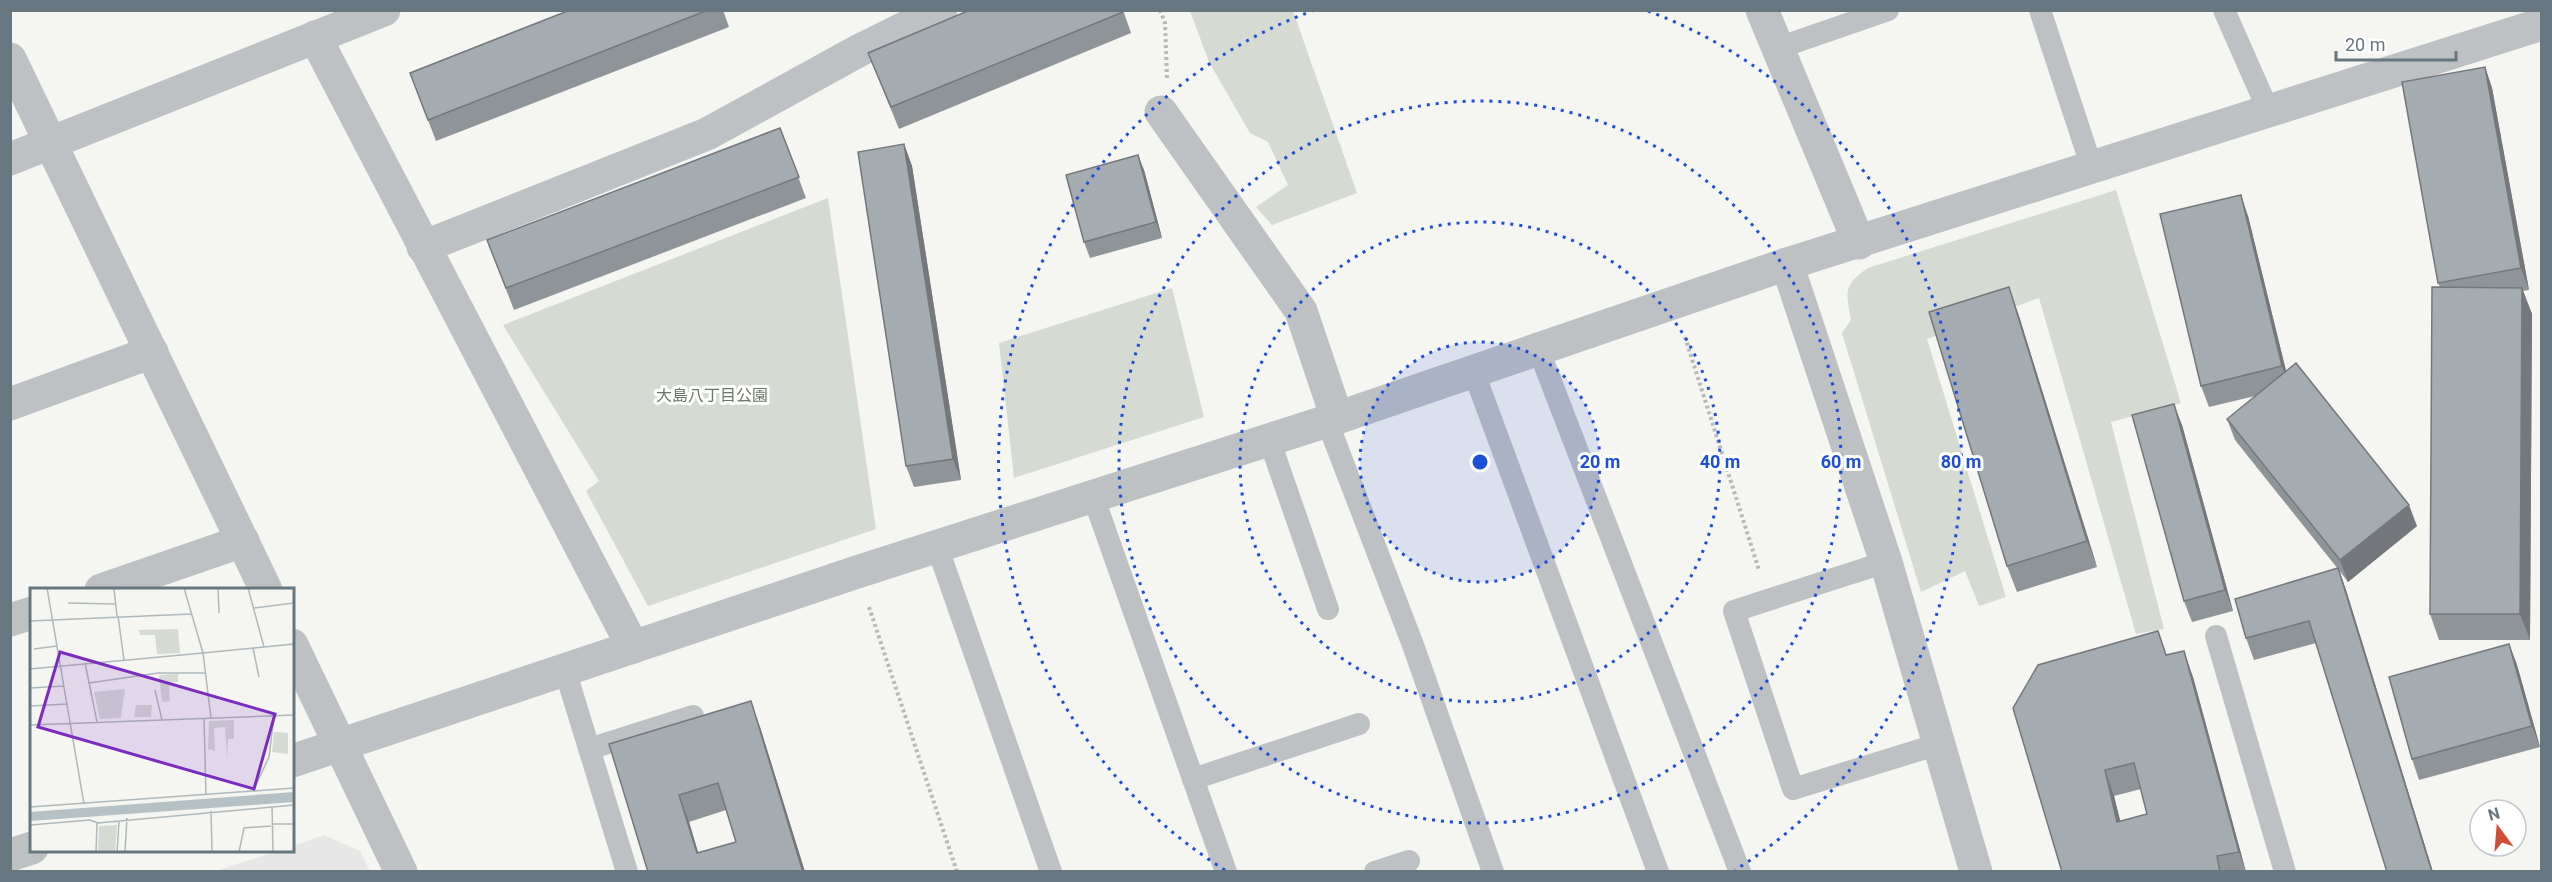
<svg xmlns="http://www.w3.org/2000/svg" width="2552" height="882" viewBox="0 0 2552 882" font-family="Roboto,'Noto Sans JP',sans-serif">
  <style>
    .built { fill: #e6e7e6 }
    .green { fill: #d5dad2 }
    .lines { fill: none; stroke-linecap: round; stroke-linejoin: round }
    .path { stroke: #b7babc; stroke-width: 4; stroke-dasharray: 3 3; stroke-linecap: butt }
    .service { stroke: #bdc1c4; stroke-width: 22 }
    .minor { stroke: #bdc1c4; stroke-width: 33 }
    .wall { fill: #8e9498; fill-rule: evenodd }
    .shaded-wall { fill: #74787c }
    .building { fill: #a5acb1; stroke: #74787c; stroke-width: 1.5; fill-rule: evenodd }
    .ring { fill: none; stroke: #1d4ed8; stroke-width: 3; stroke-dasharray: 3 6 }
    .labels { text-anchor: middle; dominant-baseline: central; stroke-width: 6; stroke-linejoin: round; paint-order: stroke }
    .park-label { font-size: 16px; fill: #6b7865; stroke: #fff }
    .inset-road { fill: none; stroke: #afb8ba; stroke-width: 1.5 }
    .view { fill: #7b2cbf; fill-opacity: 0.15; stroke: #7b2cbf; stroke-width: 3 }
    .inset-edge { fill: none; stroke: #677780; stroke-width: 3 }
    .centre { fill: #1d4ed8; stroke: #fff; stroke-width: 3 }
    .ring-label { font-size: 18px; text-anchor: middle; font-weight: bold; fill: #1d4ed8; stroke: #fff; stroke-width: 6; stroke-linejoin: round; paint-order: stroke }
  </style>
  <rect width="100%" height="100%" fill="#f5f5f2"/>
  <polygon class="built" points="324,835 360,851 370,871 215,871 278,851 292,850 293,846"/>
  <g class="green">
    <polygon points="1190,11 1293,11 1357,193 1272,225 1256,207 1288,185 1268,142 1250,133 1209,62"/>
    <path d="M2116,190L2181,403L2111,422L2164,629L2136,634L2039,298L1927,339L2006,597L1979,606L1965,571L1921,592L1842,333L1851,320C1846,292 1843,285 1868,268Z"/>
    <polygon points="828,198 876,529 648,606 586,491 599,481 503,325"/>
    <polygon points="1172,288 1204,417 1014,478 999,343"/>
  </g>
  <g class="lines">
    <g class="path">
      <polyline points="1160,10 1165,23 1167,78"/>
      <polyline points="1685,337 1759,570"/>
      <polyline points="869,607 957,872"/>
    </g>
    <g class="service">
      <polyline points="2040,10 2092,168"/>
      <polyline points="2224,10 2269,112"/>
      <polyline points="1778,48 1888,10"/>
      <polyline points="1538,348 1740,872"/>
      <polyline points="1473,370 1658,872"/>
      <polyline points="1327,421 1413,645 1493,872"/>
      <polyline points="1269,439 1328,609"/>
      <polyline points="1093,496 1226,872"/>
      <polyline points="937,546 1051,872"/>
      <polyline points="1886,562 1734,611 1793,789 1939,744"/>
      <polyline points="2216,636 2285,872"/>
      <polyline points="565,670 627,872"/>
      <polyline points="589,749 693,716"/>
      <polyline points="1193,779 1359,724"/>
      <polyline points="1375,872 1409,861"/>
    </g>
    <g class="minor">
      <polyline points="1762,10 1859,243"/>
      <polyline points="315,37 633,647"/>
      <polyline points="10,59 266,590"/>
      <polyline points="1161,112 1301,311 1337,418"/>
      <polyline points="10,159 384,10"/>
      <polyline points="423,247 707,134 860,50 941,10"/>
      <polyline points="1787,264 1886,562 1976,872"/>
      <polyline points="10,404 152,352"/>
      <polyline points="101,590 243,541"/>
      <polyline points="10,620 32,613"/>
      <polyline points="292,645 401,872"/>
      <polyline points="292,761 857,572 1337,418 1787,264 2542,24"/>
      <polyline points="10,855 32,848"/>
    </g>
  </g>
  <g class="wall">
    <polygon points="570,10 723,10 729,27 436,141 410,73"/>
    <polygon points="1123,10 1131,33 899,129 868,53"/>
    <polygon points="2485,67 2492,88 2529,290 2523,291 2532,314 2530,640 2439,640 2430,614 2440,287 2438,283"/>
    <polygon points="780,128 806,198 514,310 487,240"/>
    <polygon points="904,144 912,166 961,480 914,487 906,466"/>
    <polygon points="1144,170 1162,238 1090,258 1084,242"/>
    <polygon points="2248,216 2286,371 2417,526 2348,582 2339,570 2346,590 2433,872 2387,872 2316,643 2254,660 2246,638 2338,569 2235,440 2227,419 2255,396 2209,407 2201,386"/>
    <polygon points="2018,313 2097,567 2017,592 2007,566"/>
    <polygon points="2182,425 2233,611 2192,622 2184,601"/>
    <polygon points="2509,644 2517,665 2540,747 2419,780 2412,759"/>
    <path d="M2167,655L2193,677L2246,872H2062L2013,708ZM2141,789L2147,814L2120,821L2114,796Z"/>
    <path d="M760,727L805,872H648L609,744ZM726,810L736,842L698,853L689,822Z"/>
  </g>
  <g class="shaded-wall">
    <polygon points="2485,67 2492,88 2529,290 2521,268"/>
    <polygon points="904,144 912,166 961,480 953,459"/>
    <polygon points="1138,155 1144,170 1162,238 1156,222"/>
    <polygon points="2241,195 2248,216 2290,387 2282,366"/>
    <polygon points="2009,287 2018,313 2097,567 2087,541"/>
    <polygon points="2522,288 2532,314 2530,640 2520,614"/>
    <polygon points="2174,404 2182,425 2233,611 2225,590"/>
    <polygon points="2409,505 2417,526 2348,582 2340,560"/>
    <polygon points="2338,568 2346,590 2433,872 2432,872"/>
    <polygon points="2509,644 2517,665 2540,747 2532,726"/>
    <polygon points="2184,651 2193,677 2246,872 2239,852"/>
    <polygon points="751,701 760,727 805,872 803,872"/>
    <polygon points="2105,770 2114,796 2127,848 2117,822"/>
    <polygon points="679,795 689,822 704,872 697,853"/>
  </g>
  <g class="building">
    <polygon points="570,10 708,10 428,120 410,73"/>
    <polygon points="970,10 1123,10 1123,12 891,107 868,53"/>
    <polygon points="2485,67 2521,268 2438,283 2402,82"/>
    <polygon points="780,128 799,177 506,288 487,240"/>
    <polygon points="904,144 953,459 906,466 858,152"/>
    <polygon points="1138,155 1156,222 1084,242 1066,175"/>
    <polygon points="2241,195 2282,366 2201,386 2160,214"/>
    <polygon points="2009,287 2087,541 2007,566 1929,312"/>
    <polygon points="2432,287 2522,288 2520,614 2430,614"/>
    <polygon points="2296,363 2409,505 2340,560 2227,419"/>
    <polygon points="2174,404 2225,590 2184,601 2132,415"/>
    <polygon points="2338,568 2432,872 2387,872 2309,621 2246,638 2235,599"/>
    <path d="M2158,631L2166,655L2184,651L2239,852L2217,856L2220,872H2062L2013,708L2038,665ZM2134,763L2147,814L2117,822L2105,770Z"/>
    <polygon points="2509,644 2532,726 2412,759 2389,677"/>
    <path d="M751,701L803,872H648L609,744ZM718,783L736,842L697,853L679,795Z"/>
  </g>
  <circle cx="1480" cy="462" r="120" fill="#1d4ed8" fill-opacity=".12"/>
  <g class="ring">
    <circle cx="1480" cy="462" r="120"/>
    <circle cx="1480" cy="462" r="240"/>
    <circle cx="1480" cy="462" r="361"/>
    <path d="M1225 870A481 481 0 0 1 1312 11M1648 11A481 481 0 0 1 1735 870"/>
  </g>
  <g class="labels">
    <g class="park-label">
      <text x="712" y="395">大島八丁目公園</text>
    </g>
  </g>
  <g transform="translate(30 588)">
    <rect width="264" height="264" fill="#f5f5f2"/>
    <path d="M148,41L150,65L127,66L125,47H110L109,42ZM148,86V94L139,95L140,113L132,114L129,87ZM95,101L91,130L70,131L64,104ZM106,117H122L121,129H104ZM204,132V151H198L197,170L195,139L184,140L185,163L178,161L179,133ZM244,144L258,145V166L242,164ZM87,237L85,264H68L69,238Z" fill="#d5dad2"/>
    <path d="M264,204V214L0,233V224Z" fill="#b5c1c4"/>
    <path class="inset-road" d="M17,0L54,216M84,0H104M154,0L173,65L181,130M188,0L189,25M218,0L234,59M84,1L87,28M38,15L85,16M224,20L264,15M88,28L94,72M0,33L161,26M223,60L229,89M4,61L27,58M173,65L264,56M55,75L67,134M0,81L173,65M59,95L128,85H175M0,100L34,98M125,102L132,132M0,118L37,116M174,130L176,207M0,137L264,127M264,155V177M223,203L239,169L244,128M242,218L243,264M0,219L264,200M181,223L182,264M243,236H264M0,237L60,232L68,235L264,217M66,264L67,235M87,264L89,234M95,264L97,230M209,264L214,240L241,238"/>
    <path class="view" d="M30,64L245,126L224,201L8,139Z"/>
    <rect width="264" height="264" class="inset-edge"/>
  </g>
  <circle cx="1480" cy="462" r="9" class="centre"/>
  <g class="ring-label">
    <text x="1600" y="468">20 m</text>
    <text x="1720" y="468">40 m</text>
    <text x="1841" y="468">60 m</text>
    <text x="1961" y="468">80 m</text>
  </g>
  <rect width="2552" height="882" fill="none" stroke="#677780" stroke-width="24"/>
  <g transform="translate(2498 828) rotate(344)"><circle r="28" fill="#ffffff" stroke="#c2c9cc" stroke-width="1.5"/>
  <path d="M0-4.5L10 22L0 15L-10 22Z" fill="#d14d36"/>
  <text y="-9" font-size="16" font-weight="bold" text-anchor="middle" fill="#677780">N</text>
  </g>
  <path d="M2336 51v9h120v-9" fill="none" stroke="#677780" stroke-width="3"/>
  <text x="2345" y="51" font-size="18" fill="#677780" stroke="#ffffff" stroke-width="4.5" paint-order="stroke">20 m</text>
</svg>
